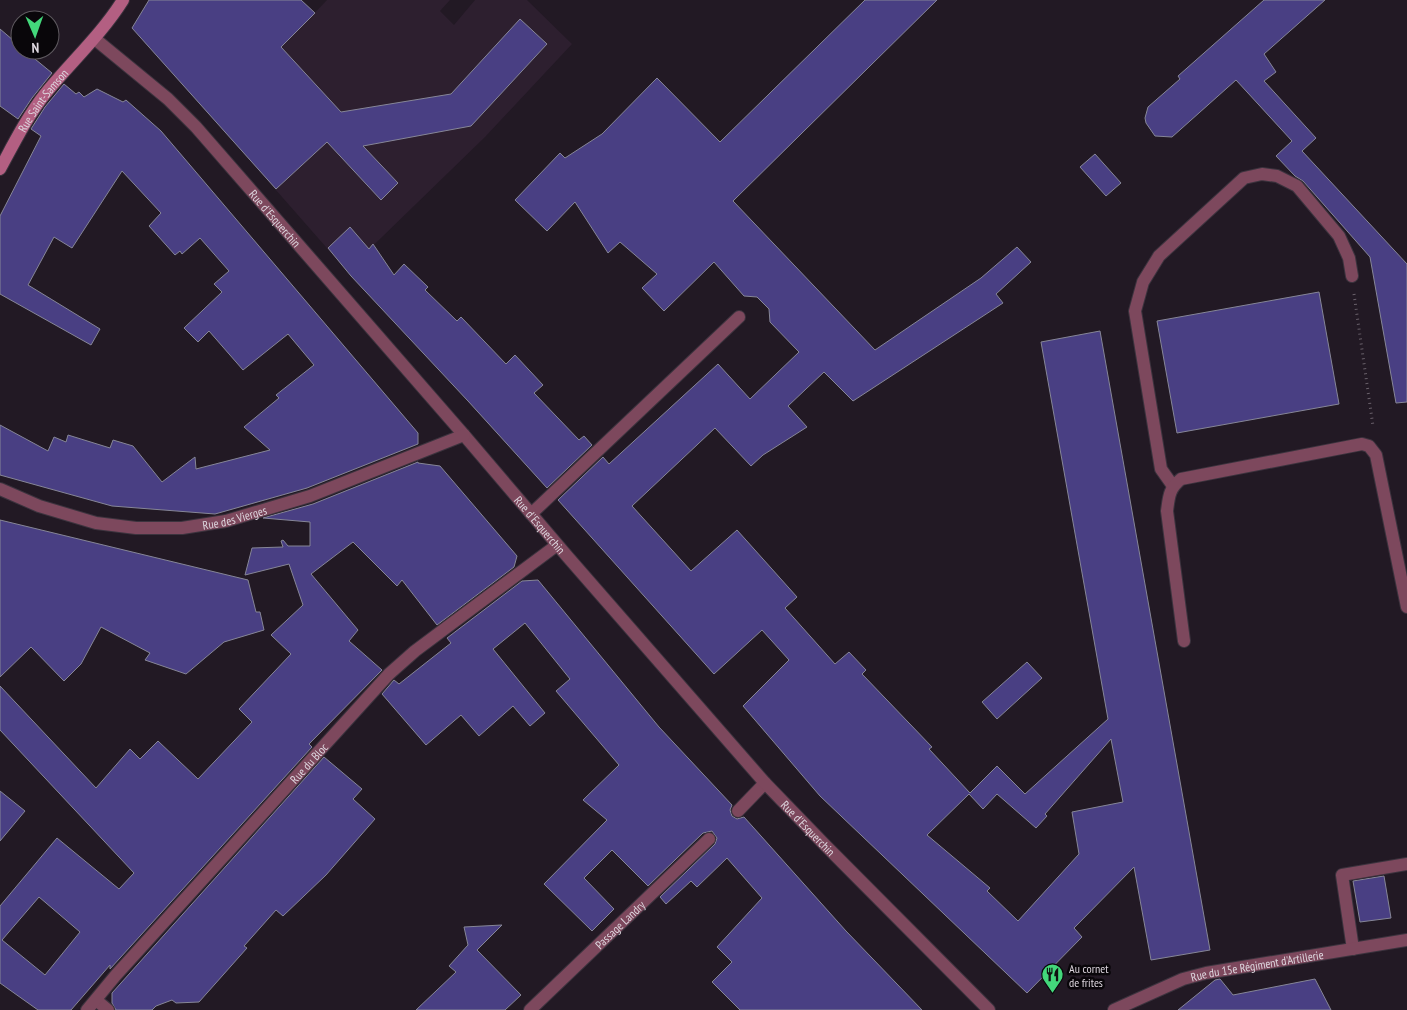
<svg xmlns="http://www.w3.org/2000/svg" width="1407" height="1010" viewBox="0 0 1407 1010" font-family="'PT Sans Narrow',sans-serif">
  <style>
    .built { fill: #2d1f2f }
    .building { fill: #493f83; stroke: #868697; fill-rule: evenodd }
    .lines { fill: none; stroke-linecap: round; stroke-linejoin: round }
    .lane-casing { stroke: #3c333e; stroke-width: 14 }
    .street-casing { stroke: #3c333e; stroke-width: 14 }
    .secondary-casing { stroke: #3c333e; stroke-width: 14 }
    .path { stroke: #69606a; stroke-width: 3; stroke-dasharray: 1 4; stroke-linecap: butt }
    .lane { stroke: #7d485d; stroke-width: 12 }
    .street { stroke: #7d485d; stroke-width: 12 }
    .secondary { stroke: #b35f82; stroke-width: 12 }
    .labels { text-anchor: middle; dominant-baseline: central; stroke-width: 5; stroke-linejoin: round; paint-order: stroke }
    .street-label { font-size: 12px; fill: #ddd6de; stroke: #09060a }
    .poi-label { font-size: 12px; fill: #ddd6de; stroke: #09060a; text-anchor: start }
  </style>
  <rect width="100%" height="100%" fill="#221924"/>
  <polygon class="built" points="327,0 450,0 440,11 454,25 475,0 527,0 572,44 485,137 347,271 197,100 306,22"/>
  <g class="building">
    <polygon points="149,0 301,0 315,13 281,47 341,112 451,94 520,19 547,44 471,126 363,146 398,183 381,200 327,142 276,189 132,28"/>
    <path d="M865,0H937L733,201L875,350L981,278L1017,247L1031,262L996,294L1003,303L853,401L824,372L788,406L807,427L763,455L751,466L715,428L632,506L691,571L737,530L797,597L785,608L835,664L849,652L866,670L862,674L932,747L929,749L970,793L997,766L1025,794L1108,719L1041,342L1100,331L1210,950L1151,960L1134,867L1074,928L1082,937L1027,993L820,796L743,706L789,660L762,630L714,674L558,500L603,457L609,464L718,364L750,399L799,352L770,322L769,309L757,297L744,296L714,262L664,311L642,288L657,274L620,242L608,253L575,202L547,231L515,200L560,153L565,158L602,134L657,78L720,142ZM1111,739L1123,802L1072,812L1079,854L1018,921L987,891L990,888L927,835L969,794L983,809L997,794L1036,828L1047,816L1045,814Z"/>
    <polygon points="1264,0 1325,0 1264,54 1276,72 1264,81 1316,138 1302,151 1407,264 1407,402 1396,403 1370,257 1303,181 1295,176 1276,156 1292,141 1236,80 1172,137 1155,136 1146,123 1145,118 1148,107 1180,79 1178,76"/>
    <polygon points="0,29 20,46 20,50 24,50 52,73 32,98 18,119 0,106"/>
    <polygon points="64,84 76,94 79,92 84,97 97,89 123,102 126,100 161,131 418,433 418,444 307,488 215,514 112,506 0,475 0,425 48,451 54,437 66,442 68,435 110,448 113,440 133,446 162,482 195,457 196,469 270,450 244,427 279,398 276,395 314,365 288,334 243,370 209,331 198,342 184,328 222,292 214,284 229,271 200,238 182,254 180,251 175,255 149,226 161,213 122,171 72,248 54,237 28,285 100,329 91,345 0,294 0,216 41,136 31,129 45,107"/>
    <polygon points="1095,154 1121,183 1106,196 1080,167"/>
    <polygon points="350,227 369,249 373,244 394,275 404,264 428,287 425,290 457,321 461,317 506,364 515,355 543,385 534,393 579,440 584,436 592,445 547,488 468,401 351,276 328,248"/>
    <polygon points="1319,292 1339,404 1177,433 1157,321"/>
    <path d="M418,462V463L440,466L517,556L514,567L437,625L402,580L397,586L353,542L311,574L358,630L349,641L382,670L309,744L312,747L110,969V965L71,1010H38L0,983V906L57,838L119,889L134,873L0,730V686L96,788L130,749L140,759L158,741L198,779L252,722L239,709L291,654L271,635L303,605L289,564L245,575L252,548L283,547L281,541L283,540L288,546H310V522L263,518L313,504ZM39,897L80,932L45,975L2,940Z"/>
    <polygon points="0,520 248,580 256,612 260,612 264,630 224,642 186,674 145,660 150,653 101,627 81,664 64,681 31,647 0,677"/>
    <polygon points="538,580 659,727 732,805 730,810 732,816 737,819 744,817 846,931 922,1010 740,1010 712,982 732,962 717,947 762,898 727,858 697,887 691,881 666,904 660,897 715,844 717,838 712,831 703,833 648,886 612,850 584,878 614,909 592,931 544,884 607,820 583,800 619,765 556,691 570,679 525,623 493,649 545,713 530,726 513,706 479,736 461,715 426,745 382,694 394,680 399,684 451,643 447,638 522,581"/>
    <polygon points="1027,662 1042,678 997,719 982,702"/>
    <polygon points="324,757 362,789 353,799 375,819 326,875 283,916 276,910 244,946 247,948 199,1002 176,1003 172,1000 156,1006 152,1010 116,1010 112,1003 112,993"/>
    <polygon points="0,791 25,811 0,841"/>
    <polygon points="1384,876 1391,918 1360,922 1353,881"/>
    <polygon points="502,925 477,950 521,995 505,1010 416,1010 456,972 449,966 468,945 464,927"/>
    <polygon points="1220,979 1233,995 1315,979 1331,1010 1178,1010 1215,980"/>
  </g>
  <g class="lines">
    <defs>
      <g id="lane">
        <polyline points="1173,486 1161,469 1135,311 1143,282 1159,256 1244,178 1262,174 1277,176 1297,186 1339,236 1349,258 1352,276"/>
        <polyline points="531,514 739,317"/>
        <path d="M1184,641L1167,511C1169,496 1169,489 1181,479L1362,444L1369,446L1376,455L1407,607"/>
        <polyline points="738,811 765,783"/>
        <polyline points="1353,949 1342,875 1407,864"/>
        <path id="s1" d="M530,1010L709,839"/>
      </g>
      <g id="street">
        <path id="s2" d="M95,39L168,99L196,127L464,435L567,556L765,783L824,844L989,1010"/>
        <path id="s3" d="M0,489L39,506L96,523L136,528H182L226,521L310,496L464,435"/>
        <polyline points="96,1000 108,1010"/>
        <path id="s4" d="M87,1010L116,975L389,674L415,651L557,545"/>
        <path id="s5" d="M1114,1010L1183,979L1206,973L1407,940"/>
      </g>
      <g id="secondary">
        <path id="s6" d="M0,169C14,143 27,117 45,94C71,62 101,35 123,0"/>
      </g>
    </defs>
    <use href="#lane" class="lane-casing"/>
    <use href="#street" class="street-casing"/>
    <use href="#secondary" class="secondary-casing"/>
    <polyline class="path" points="1354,294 1373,426"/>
    <use href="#lane" class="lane"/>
    <use href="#street" class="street"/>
    <use href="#secondary" class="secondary"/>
  </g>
  <defs>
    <symbol id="restaurant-pin" viewBox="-11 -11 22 30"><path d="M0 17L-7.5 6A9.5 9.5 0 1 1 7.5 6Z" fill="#43d77b" stroke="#09060a"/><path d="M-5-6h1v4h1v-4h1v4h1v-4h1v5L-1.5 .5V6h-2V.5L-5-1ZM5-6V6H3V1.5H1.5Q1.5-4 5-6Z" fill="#111"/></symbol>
  </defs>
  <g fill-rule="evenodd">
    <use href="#restaurant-pin" x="1040" y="962" width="25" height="34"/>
  </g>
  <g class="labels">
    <g class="street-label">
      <text stroke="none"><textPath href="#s6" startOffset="81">Rue Saint-Samson</textPath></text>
      <text stroke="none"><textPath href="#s2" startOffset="255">Rue d'Esquerchin</textPath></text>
      <text stroke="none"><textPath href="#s3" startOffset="242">Rue des Vierges</textPath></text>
      <text stroke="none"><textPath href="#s2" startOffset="660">Rue d'Esquerchin</textPath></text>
      <text stroke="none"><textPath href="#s4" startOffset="332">Rue du Bloc</textPath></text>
      <text stroke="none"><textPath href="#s2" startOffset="1065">Rue d'Esquerchin</textPath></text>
      <text stroke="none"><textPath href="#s1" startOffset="124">Passage Landry</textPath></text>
      <text stroke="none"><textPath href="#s5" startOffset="151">Rue du 15e Régiment d'Artillerie</textPath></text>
    </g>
    <g class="poi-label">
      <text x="1069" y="968">Au cornet<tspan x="1069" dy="14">de frites</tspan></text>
    </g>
  </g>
  <g transform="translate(35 35) rotate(178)"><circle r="24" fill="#09060a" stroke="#5e595f"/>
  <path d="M0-4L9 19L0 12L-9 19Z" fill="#43d77b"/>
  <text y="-8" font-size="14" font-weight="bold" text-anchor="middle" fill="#ddd6de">N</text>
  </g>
</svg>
